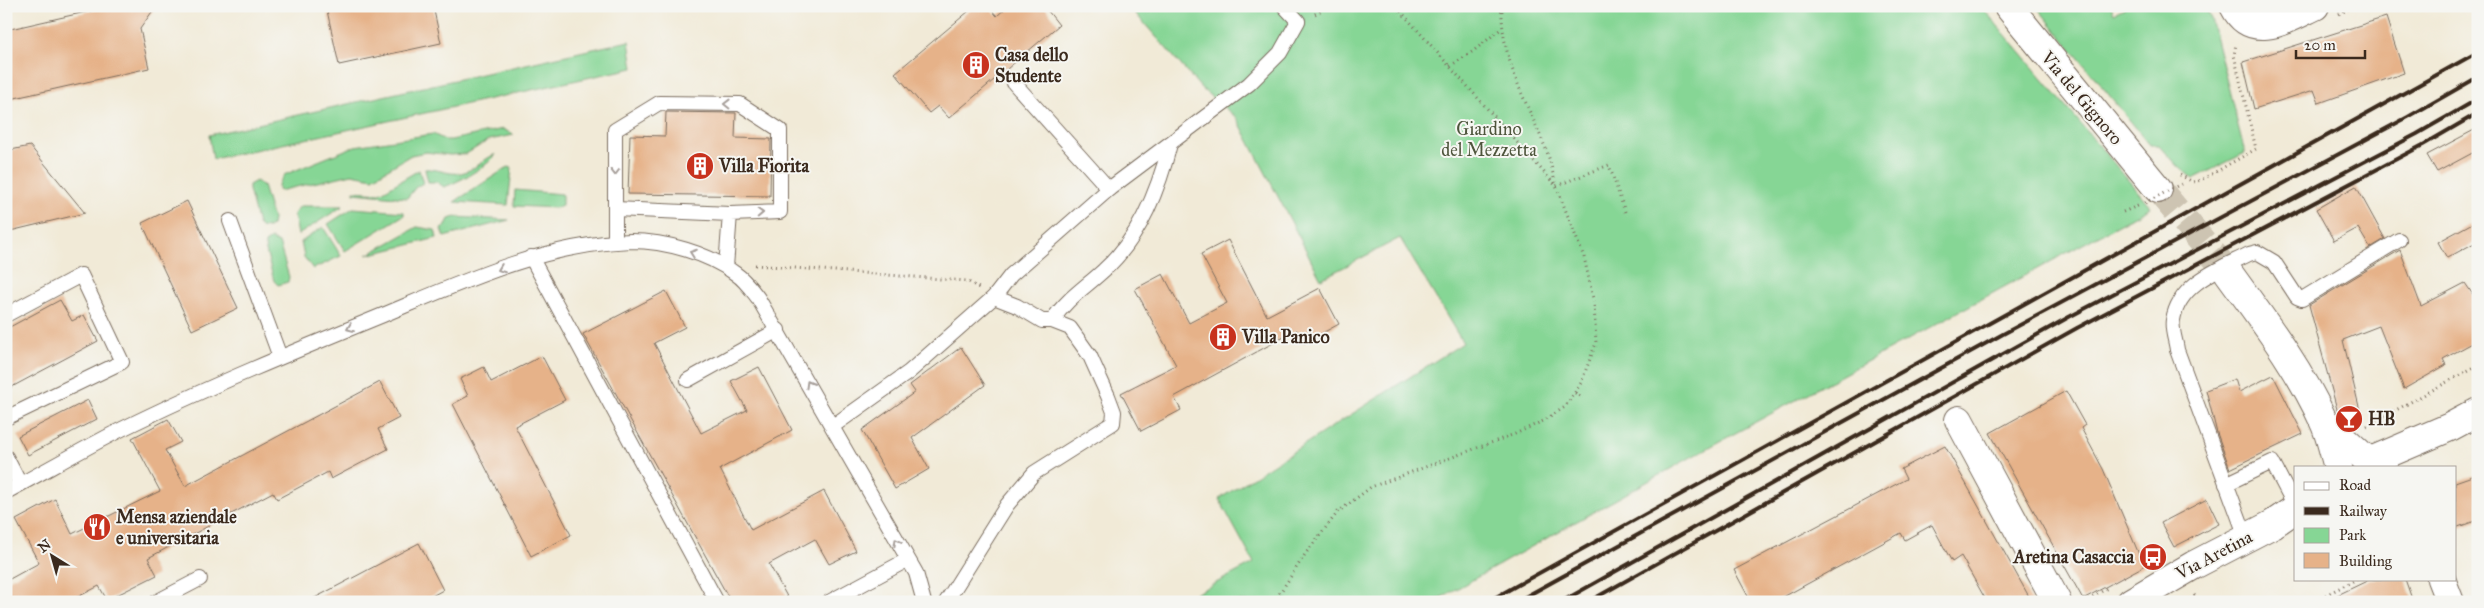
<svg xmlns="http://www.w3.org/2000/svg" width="2484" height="608" viewBox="0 0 2484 608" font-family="'IM FELL Great Primer',serif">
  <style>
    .green { fill: #86d695; stroke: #60805a }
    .building { fill: #e6b289 }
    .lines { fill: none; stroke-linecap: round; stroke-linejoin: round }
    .secondary-tunnel { stroke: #cdc4b2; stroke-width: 28; stroke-dasharray: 28 14; stroke-linecap: butt }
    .lane-casing { stroke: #7b6d5f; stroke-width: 16 }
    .street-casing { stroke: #7b6d5f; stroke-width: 30 }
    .secondary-casing { stroke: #7b6d5f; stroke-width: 30 }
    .path { stroke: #7b6d5f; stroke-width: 3; stroke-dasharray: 1 4; stroke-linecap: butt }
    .lane { stroke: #fff; stroke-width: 14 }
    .street { stroke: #fff; stroke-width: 28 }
    .secondary { stroke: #fff; stroke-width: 28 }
    .rail { stroke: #3b2a1e; stroke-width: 4 }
    .path-bridge { stroke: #7b6d5f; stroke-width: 3; stroke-dasharray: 1 4; stroke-linecap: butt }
    .oneway { stroke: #a79f9a }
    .labels { text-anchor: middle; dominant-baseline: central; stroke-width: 4; stroke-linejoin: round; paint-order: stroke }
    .poi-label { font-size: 18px; font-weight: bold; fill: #3b2a1e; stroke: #f6f6f2; text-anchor: start }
    .street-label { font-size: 18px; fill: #3b2a1e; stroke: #f6f6f2 }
    .park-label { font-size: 18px; fill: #4e553c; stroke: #f6f6f2 }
  </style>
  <rect width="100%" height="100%" fill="#f6f6f2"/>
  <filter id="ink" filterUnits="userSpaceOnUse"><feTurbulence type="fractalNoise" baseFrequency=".02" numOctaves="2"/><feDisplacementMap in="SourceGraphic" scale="10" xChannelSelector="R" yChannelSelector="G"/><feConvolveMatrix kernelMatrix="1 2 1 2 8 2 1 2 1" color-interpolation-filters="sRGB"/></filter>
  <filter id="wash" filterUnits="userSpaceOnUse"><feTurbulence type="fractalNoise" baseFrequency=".0096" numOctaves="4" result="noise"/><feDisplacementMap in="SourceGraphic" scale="20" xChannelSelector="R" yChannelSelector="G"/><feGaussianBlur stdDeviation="1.12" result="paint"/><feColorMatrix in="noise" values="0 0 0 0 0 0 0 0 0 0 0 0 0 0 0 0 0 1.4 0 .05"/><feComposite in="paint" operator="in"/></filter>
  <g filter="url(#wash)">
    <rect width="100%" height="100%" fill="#f1ead7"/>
    <g class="green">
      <polygon points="1129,6 1981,6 2151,207 1695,455 1433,602 1180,602 1254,563 1219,499 1463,343 1400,238 1321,279 1237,118 1202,89"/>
      <polygon points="2036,6 2111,6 2114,13 2128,6 2205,6 2211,19 2245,153 2193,179 2178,166 2159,145 2150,145"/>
      <polygon points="629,41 633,68 213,159 209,135"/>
      <polygon points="503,129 514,135 489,140 466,154 450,155 426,152 411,155 373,178 352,174 279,191 278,185 284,175 355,146 433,134 445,140 451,140"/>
      <path d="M496,154C489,166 458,182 444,187L437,182H428L425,169C437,168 448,175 461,173C475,170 483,159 496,154Z"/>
      <polygon points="508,167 512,168 508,205 454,202"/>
      <polygon points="419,170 423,183 416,187 407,198 354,193 354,191 380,193"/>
      <polygon points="256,181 263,186 273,219 272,225 268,228 261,227 258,224 249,190 249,185"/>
      <polygon points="515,190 562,194 562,205 556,208 514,206"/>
      <polygon points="300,206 343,206 298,235 294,214"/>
      <polygon points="353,208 404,212 404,215 345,251 328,224"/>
      <polygon points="455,217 509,220 444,237 441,229 445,227 449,219"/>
      <polygon points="323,227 341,256 313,269 304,257 301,242"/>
      <polygon points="417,227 435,230 437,238 367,255"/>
      <polygon points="271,239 279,243 289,277 288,282 278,285 274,281 265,247 265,243"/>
    </g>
    <g id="blocks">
      <g class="building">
        <polygon points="100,6 156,6 140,29 149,68 6,100 6,30 99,9"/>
        <polygon points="326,6 433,6 441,43 339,65"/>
        <polygon points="975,6 988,6 997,16 1008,6 1044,6 1059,25 949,118 938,106 929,113 895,73"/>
        <polygon points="2386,17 2404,73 2319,103 2314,90 2254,109 2243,62"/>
        <polygon points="666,112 736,113 735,138 771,139 770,196 628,194 630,135 665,136"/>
        <polygon points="2478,128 2478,150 2437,172 2427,155"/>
        <polygon points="30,146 85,213 6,232 6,151"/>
        <polygon points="2356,186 2385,239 2370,248 2358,228 2334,241 2316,209"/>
        <polygon points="187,201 238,308 192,330 142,223"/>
        <polygon points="2478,220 2478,241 2447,258 2438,242"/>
        <polygon points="1228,240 1267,316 1320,288 1339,324 1304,343 1297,330 1174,397 1181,410 1141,431 1121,393 1176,365 1135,289 1163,274 1189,323 1227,303 1201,254"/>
        <polygon points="2400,250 2421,306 2465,283 2478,302 2478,340 2443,359 2446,365 2404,389 2379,326 2343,340 2361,415 2345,419 2338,413 2309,305"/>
        <polygon points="666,291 685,327 654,343 701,433 747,410 731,381 759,367 792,430 720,469 751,530 824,491 856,551 829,564 815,539 769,564 790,602 731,602 583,334"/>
        <polygon points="60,300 72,321 84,315 98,341 6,390 6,329"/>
        <polygon points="961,347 985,385 912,438 929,469 895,489 862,430 915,392 910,385"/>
        <polygon points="542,356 565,400 515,426 571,535 531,556 453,404 468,396 460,379 484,367 491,382"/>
        <polygon points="2273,375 2303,434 2230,469 2217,433 2206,390 2235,379 2239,392"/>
        <polygon points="380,382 399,418 378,429 388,449 331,479 328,472 277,499 273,492 148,558 157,575 107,600 99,586 68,602 6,602 6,581 39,563 16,520 55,499 72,534 160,491 132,438 168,419 181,442 165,450 185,486"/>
        <polygon points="2066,391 2085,425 2081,428 2103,469 2144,566 2083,599 1990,433"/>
        <polygon points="88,400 97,419 28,455 18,436"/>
        <polygon points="1945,446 2032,602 1987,602 1961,556 1952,562 1932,525 1905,540 1901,533 1774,602 1751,602 1734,570 1906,479 1901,469"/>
        <polygon points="2478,474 2478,520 2455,528 2455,482"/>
        <polygon points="2207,499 2219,524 2174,547 2161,523"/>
        <polygon points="419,543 443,590 421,602 307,602"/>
        <polygon points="2371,579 2405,579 2413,602 2323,602"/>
      </g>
    </g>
  </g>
  <g filter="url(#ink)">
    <use href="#blocks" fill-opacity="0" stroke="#7b6d5f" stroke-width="1"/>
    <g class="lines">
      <polyline class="secondary-tunnel" points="2158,189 2228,272"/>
      <defs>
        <g id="lane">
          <polyline points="1014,83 1109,189"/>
          <polyline points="615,209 730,214"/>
          <polyline points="230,221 280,357"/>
          <polyline points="615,242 615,130 659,103 740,104 780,130 780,212 730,214 726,267"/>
          <polyline points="531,257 717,602"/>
          <polyline points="6,315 81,275 122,362 6,418"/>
          <path d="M1052,321C1066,299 1086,287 1104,270C1139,239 1159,188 1170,144"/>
          <polyline points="688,380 778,330"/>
          <polyline points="833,426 909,372 994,297 1011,275 1109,189 1249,84 1280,53 1298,21 1284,6"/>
          <polyline points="6,457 20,484"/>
          <polyline points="2226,484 2272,462 2295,506"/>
          <path d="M6,492C45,471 83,449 122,429C207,387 295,351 383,315C462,282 544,244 631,241C665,241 708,253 736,274C745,280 751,289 758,298L916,573L924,602"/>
          <path d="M2246,537L2177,350C2176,341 2171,329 2173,320C2179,283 2220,269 2249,254L2257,252L2274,262L2297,297L2302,299L2399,240"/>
          <polyline points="156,602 200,579"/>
          <polyline points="829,602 907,560"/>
          <polyline points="946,602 1007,505 1034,473 1113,423 1114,412 1108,396 1090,356 1070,328 1052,321 1042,321 1017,306 994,297"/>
        </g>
        <g id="street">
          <path d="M2234,6C2252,42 2289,18 2315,6"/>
          <polyline points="1959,420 2057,602"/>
        </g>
        <g id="secondary">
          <polyline points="2008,6 2158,189"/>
          <path d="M2228,272C2262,319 2299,367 2323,420C2330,434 2333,451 2338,467"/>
          <polyline points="2324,421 2367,460"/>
          <polyline points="2373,460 2450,427 2478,412"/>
          <polyline points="2441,579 2450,602"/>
          <polyline points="2131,602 2194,565 2273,524 2295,509"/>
        </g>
      </defs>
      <use href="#lane" class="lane-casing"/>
      <use href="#street" class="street-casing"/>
      <use href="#secondary" class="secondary-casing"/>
      <g class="path">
        <path d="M1502,6C1500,60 1528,103 1547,152C1551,163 1553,175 1556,186L1609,165L1625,212"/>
        <polyline points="1315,14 1328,6"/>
        <polyline points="2339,14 2354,6"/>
        <polyline points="1450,66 1472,52 1501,29"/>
        <polyline points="2180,175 2193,182 2201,180 2256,149 2234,55 2236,44"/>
        <polyline points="2123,212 2140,205"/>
        <polyline points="755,265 967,281 979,288"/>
        <polyline points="1575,393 1582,397"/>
        <polyline points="2367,426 2478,365"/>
        <polyline points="2194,595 2200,602"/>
        <polyline points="1274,602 1306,553 1338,512 1371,487 1515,434 1543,421 1565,407 1581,383 1596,343 1594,303 1584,257 1556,186 1396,6"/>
        <polyline points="2084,602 2109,587"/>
        <polyline points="2312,602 2357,579"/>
      </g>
      <use href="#lane" class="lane"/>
      <use href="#street" class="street"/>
      <use href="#secondary" class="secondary"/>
      <g class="rail">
        <polyline points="1487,602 2478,52"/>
        <polyline points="1516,602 2003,334 2408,117 2478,77"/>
        <polyline points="1561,602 2069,317 2417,134 2478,99"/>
        <polyline points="1588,602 2077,328 2423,145 2478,113"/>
      </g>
      <polyline class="path-bridge" points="2145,203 2181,184"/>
    </g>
    <defs><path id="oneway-chevron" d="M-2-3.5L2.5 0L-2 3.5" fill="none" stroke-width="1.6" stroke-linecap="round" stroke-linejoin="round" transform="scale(1.25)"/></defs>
    <g class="oneway">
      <use href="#oneway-chevron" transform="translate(727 104) rotate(-179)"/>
      <use href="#oneway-chevron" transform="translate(615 172) rotate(90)"/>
      <use href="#oneway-chevron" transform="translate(760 213) rotate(-2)"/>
      <use href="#oneway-chevron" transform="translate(693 253) rotate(-160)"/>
      <use href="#oneway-chevron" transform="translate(501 269) rotate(159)"/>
      <use href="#oneway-chevron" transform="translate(350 328) rotate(158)"/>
      <use href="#oneway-chevron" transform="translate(809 384) rotate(-120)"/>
      <use href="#oneway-chevron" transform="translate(897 542) rotate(-119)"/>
    </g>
  </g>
  <defs>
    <symbol id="building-disc" viewBox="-11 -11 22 22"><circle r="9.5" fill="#c8321e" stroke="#f6f6f2"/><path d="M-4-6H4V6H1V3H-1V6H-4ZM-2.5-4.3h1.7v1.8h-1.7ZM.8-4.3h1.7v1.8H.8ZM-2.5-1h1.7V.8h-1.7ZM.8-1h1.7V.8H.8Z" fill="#fff"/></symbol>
    <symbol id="bar-disc" viewBox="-11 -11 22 22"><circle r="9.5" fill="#c8321e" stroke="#f6f6f2"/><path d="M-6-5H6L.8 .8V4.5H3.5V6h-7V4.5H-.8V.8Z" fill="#fff"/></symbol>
    <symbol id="restaurant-disc" viewBox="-11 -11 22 22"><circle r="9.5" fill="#c8321e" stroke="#f6f6f2"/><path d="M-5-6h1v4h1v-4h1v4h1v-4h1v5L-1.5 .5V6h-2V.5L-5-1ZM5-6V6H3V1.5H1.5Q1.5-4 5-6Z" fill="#fff"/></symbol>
    <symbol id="bus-disc" viewBox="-11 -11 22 22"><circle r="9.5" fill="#c8321e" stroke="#f6f6f2"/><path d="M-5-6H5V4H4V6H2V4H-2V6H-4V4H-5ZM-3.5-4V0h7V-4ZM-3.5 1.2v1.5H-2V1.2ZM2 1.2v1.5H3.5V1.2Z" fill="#fff"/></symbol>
  </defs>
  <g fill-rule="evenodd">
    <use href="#building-disc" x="960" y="49" width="32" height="32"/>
    <use href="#building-disc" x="684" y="150" width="32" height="32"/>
    <use href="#building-disc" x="1207" y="321" width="32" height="32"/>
    <use href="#bar-disc" x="2333" y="403" width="32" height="32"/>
    <use href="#restaurant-disc" x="81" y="511" width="32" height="32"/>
    <use href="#bus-disc" x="2137" y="541" width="32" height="32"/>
  </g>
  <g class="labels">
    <g class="poi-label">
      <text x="995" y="55">Casa dello<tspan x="995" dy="21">Studente</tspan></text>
      <text x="719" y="166">Villa Fiorita</text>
      <text x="1242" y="337">Villa Panico</text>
      <text x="2368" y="419">HB</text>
      <text x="116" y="517">Mensa aziendale<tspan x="116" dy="21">e universitaria</tspan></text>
      <text x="2134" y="557" text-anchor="end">Aretina Casaccia</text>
    </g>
    <g class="street-label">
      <text transform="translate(2082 98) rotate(50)">Via del Gignoro</text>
      <text transform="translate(2214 555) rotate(-28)">Via Aretina</text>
    </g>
    <g class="park-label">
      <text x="1489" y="129">Giardino<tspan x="1489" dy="21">del Mezzetta</tspan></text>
    </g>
  </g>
  <rect width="2484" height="608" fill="none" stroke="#f6f6f2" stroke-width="25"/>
  <rect x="2294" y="466" width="162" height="115" fill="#f6f6f2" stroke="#aba49d"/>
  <rect x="2304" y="482" width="25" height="8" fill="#ffffff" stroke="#aba49d"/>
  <text x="2339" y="490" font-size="15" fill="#3b2a1e">Road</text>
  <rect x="2304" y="507" width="25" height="8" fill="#3b2a1e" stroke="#aba49d"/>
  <text x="2339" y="516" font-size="15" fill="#3b2a1e">Railway</text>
  <rect x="2304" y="528" width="25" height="15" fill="#86d695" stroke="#aba49d"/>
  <text x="2339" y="540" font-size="15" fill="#3b2a1e">Park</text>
  <rect x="2304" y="553" width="25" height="15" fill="#e6b289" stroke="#aba49d"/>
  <text x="2339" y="566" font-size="15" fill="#3b2a1e">Building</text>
  <g transform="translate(52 556) rotate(323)" stroke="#f6f6f2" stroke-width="4" paint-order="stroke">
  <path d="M0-4L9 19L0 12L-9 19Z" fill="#3b2a1e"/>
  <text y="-8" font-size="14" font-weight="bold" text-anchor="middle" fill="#3b2a1e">N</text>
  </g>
  <path d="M2296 50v8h69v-8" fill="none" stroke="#3b2a1e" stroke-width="2.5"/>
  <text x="2304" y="50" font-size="15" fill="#3b2a1e" stroke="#f6f6f2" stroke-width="4" paint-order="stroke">20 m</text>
</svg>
